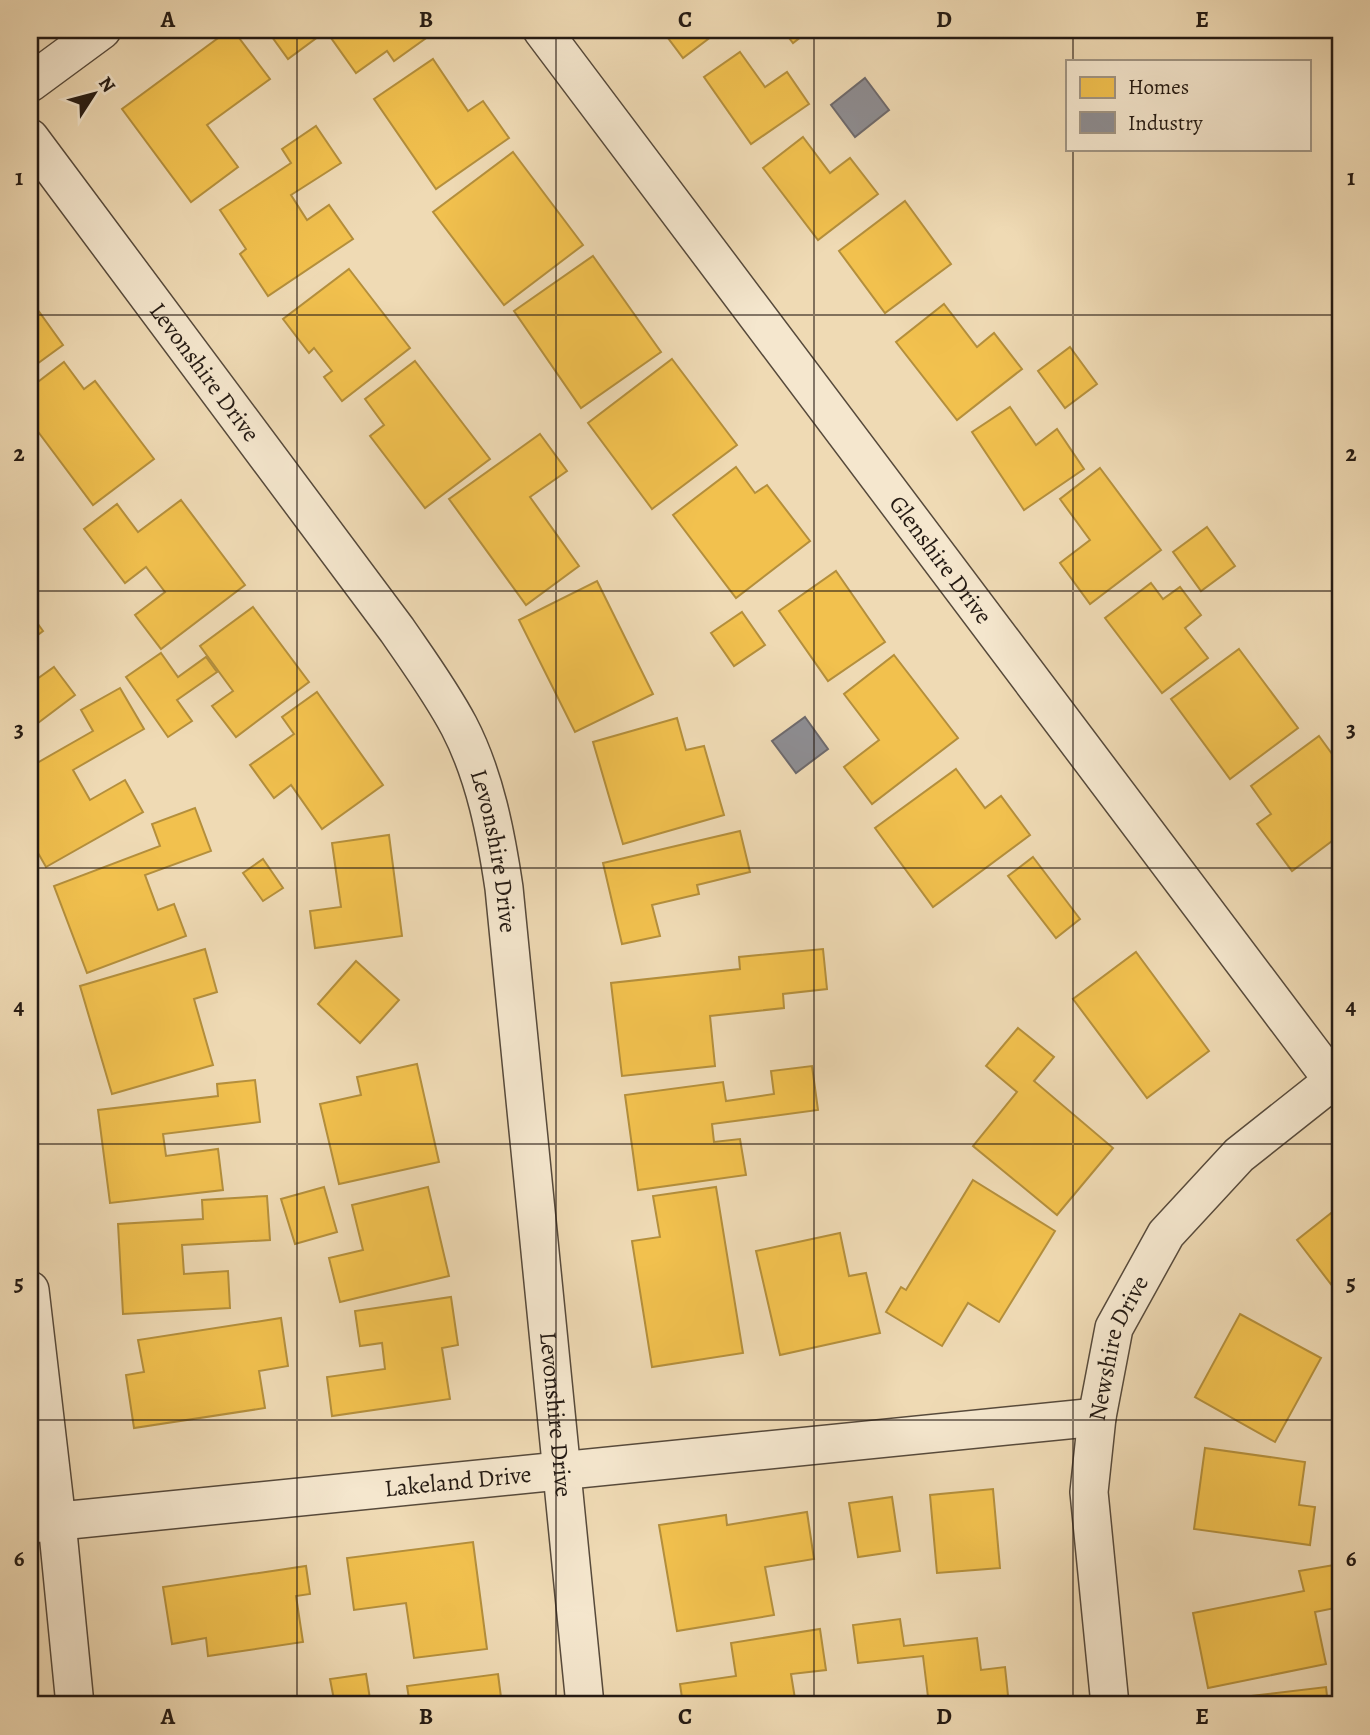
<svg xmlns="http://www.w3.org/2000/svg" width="1370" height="1735" viewBox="0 0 1370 1735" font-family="Alegreya,serif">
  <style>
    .homes { fill: #f2c14e; stroke: #b48f3c; stroke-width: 2 }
    .industry { fill: #8d8d92; stroke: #6e6a6c; stroke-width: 2 }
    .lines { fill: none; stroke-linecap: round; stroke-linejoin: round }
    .minor-casing { stroke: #574a3b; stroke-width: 40 }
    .minor { stroke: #f5e7ce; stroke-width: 37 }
    .grid { fill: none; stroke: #241a13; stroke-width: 2; stroke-opacity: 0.55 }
    .labels { text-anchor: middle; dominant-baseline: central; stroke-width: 7; stroke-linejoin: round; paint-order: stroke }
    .street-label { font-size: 24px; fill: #241a13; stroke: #f5e7ce }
    .neatline { fill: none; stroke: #241a13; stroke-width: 2.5 }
    .grid-label { font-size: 23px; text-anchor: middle; font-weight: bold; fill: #241a13 }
  </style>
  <rect width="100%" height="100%" fill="#efdab4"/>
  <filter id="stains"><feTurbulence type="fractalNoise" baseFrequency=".00286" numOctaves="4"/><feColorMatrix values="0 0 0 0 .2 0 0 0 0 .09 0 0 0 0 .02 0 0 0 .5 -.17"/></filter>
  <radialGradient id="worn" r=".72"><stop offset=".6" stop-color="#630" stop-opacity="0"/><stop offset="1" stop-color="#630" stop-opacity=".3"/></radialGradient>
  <g class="homes">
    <polygon points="229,30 233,30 270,79 207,125 238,167 191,202 122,109"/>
    <polygon points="267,30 425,30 429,36 394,61 387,51 356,73 326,31 288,59"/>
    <polygon points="662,30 720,30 683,58"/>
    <polygon points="783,30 810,30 793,43"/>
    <polygon points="740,52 765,87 787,72 809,104 751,144 704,77"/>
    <polygon points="433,59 468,111 483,101 509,138 436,189 374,99"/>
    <polygon points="316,126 341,163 291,195 307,220 329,205 353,239 268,296 240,254 246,249 220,210 291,163 282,149"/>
    <polygon points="803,137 830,173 850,158 878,194 818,240 763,168"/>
    <polygon points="513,152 583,245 504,305 433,212"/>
    <polygon points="905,201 951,264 885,313 839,251"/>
    <polygon points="593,256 661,352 581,408 514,311"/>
    <polygon points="349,269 410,348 342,401 324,377 332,371 314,348 309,353 283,319"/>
    <polygon points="30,299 63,345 30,369"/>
    <polygon points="944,304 977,347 994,333 1022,369 957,420 896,342"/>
    <polygon points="1070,347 1097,384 1065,408 1038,371"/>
    <polygon points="672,359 737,445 652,509 588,423"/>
    <polygon points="415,361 490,459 425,508 370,436 384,425 365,399"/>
    <polygon points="64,362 84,389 95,381 154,459 93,505 30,421 30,388"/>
    <polygon points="1010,407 1036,445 1057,429 1084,469 1024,510 972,432"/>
    <polygon points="540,434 567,471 530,497 579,566 526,605 449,499"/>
    <polygon points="736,467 755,493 767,485 810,541 736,598 673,515"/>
    <polygon points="1100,468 1161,550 1090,604 1060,563 1090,540 1060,499"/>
    <polygon points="181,500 245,585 161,649 135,615 165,592 146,567 125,583 84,529 117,504 138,532"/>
    <polygon points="1207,527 1235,566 1201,591 1173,552"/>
    <polygon points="836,571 885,642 828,681 779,611"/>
    <polygon points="597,581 653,694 575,732 519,620"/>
    <polygon points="1151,583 1163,599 1180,587 1201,615 1185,628 1208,658 1162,693 1105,618"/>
    <polygon points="253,607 309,682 236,737 212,706 233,691 200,646"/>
    <polygon points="742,612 765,645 734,666 711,633"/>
    <polygon points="30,613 43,631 30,641"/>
    <polygon points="1239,649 1298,728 1230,779 1171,699"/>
    <polygon points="161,653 178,677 206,657 217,672 177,700 192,721 168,737 126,677"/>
    <polygon points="894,655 958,738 872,804 844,767 879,740 844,694"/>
    <polygon points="54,667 75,695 30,729 30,684"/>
    <polygon points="120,688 144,729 73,770 90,800 125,780 143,812 46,867 30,839 30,767 93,731 81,710"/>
    <polygon points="317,692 383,785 322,829 291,785 274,798 250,765 294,734 282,717"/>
    <polygon points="677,718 686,750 704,746 724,815 623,844 593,742"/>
    <polygon points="1319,736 1340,765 1340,835 1292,871 1257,824 1271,814 1251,786"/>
    <polygon points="956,769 985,808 1001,796 1030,835 933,907 875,828"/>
    <polygon points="195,808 211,851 145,875 158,910 174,904 186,936 87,973 54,886 160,846 152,824"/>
    <polygon points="740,831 750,872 697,885 699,894 652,905 660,936 622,944 603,863"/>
    <polygon points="389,835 402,936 315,948 310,911 341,907 332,843"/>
    <polygon points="1033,857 1080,919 1056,938 1008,876"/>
    <polygon points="263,859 283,888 263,901 243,873"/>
    <polygon points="205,949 217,992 194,999 213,1065 112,1094 80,986"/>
    <polygon points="823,949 827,989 783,994 784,1008 710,1016 715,1066 622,1076 611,983 740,969 739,957"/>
    <polygon points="1136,952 1209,1051 1147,1098 1073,999"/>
    <polygon points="356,961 399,1000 360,1043 318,1004"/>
    <polygon points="1018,1028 1054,1057 1034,1081 1113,1148 1057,1215 973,1146 1017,1092 986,1066"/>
    <polygon points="417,1064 439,1162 339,1184 320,1104 361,1095 357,1077"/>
    <polygon points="812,1066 818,1110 712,1124 714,1142 740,1139 746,1175 638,1190 625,1095 723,1082 726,1101 774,1094 771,1071"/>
    <polygon points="255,1080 260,1122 163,1134 166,1156 218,1149 223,1190 110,1203 98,1110 218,1096 217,1084"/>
    <polygon points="973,1180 1055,1231 999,1322 968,1303 942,1346 886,1312 901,1287 906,1290"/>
    <polygon points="324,1187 337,1232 295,1244 281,1199"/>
    <polygon points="428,1187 449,1276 340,1302 329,1258 363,1250 352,1205"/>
    <polygon points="716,1187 743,1353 652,1367 632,1241 660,1237 653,1196"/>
    <polygon points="267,1196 270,1240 182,1245 184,1274 228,1271 230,1308 123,1314 118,1224 203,1219 202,1200"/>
    <polygon points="1335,1210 1340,1217 1340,1296 1297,1240"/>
    <polygon points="840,1233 849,1276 866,1273 880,1333 780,1355 756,1251"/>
    <polygon points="451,1297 458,1345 442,1348 450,1399 332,1416 327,1377 385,1369 382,1343 360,1346 355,1311"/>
    <polygon points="1240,1314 1321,1358 1275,1442 1195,1397"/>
    <polygon points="281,1318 288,1366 259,1371 265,1408 134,1428 126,1375 144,1372 138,1340"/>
    <polygon points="1205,1448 1305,1462 1299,1505 1315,1507 1310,1545 1194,1529"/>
    <polygon points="993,1489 1000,1568 937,1573 930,1495"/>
    <polygon points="892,1497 900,1551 858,1557 849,1503"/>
    <polygon points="807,1512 814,1559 765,1567 774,1615 677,1631 659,1525 726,1515 727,1525"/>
    <polygon points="473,1542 487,1649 414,1658 406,1603 354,1610 347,1558"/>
    <polygon points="1340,1564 1340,1607 1315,1612 1326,1664 1208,1688 1193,1613 1304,1591 1299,1571"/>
    <polygon points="306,1566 310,1594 296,1596 303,1642 208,1656 206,1638 172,1644 163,1587"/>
    <polygon points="900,1619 904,1646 977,1638 981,1670 1005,1667 1009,1705 929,1705 923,1656 858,1663 853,1625"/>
    <polygon points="820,1629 826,1670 791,1674 796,1705 683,1705 680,1684 736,1676 731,1643"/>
    <polygon points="366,1674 371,1705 335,1705 330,1679"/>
    <polygon points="498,1674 502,1705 410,1705 407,1686"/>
    <polygon points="1326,1687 1328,1705 1209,1705 1208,1701"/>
    <polygon points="255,1699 257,1705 224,1705"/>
  </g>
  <g class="industry">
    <polygon points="865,78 889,110 855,137 831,105"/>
    <polygon points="805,717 828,749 796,773 772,741"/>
  </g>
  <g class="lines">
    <defs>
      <g id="minor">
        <path id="s1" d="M542,30L1340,1090"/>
        <polyline points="30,83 102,30"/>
        <path id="s2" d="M30,138L397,630C419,662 441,692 459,726C485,776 496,834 504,888L585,1705"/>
        <polyline points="30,1290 57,1522 75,1705"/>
        <path id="s3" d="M30,1524L1097,1417"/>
        <path id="s4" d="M1110,1705L1089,1492L1097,1417L1114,1328L1166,1234L1239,1155L1340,1075"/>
      </g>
    </defs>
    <use href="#minor" class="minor-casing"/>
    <use href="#minor" class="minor"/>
  </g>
  <path class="grid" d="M297,30V1705M556,30V1705M814,30V1705M1073,30V61M1073,149V1705M30,315H1340M30,591H1340M30,868H1340M30,1144H1340M30,1420H1340"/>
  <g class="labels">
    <g class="street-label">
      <text stroke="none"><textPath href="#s2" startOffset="292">Levonshire Drive</textPath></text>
      <text stroke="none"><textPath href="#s1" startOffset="663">Glenshire Drive</textPath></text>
      <text stroke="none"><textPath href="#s2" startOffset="859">Levonshire Drive</textPath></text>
      <text stroke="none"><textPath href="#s4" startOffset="362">Newshire Drive</textPath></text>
      <text stroke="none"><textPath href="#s2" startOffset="1426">Levonshire Drive</textPath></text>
      <text stroke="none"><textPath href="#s3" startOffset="430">Lakeland Drive</textPath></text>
    </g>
  </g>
  <rect width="1370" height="1735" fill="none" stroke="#efdab4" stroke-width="77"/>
  <rect x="1066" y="60" width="245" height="91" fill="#f5e7ce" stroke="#a19583" stroke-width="2"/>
  <rect x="1080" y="77" width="35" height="21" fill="#f2c14e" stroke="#a19583" stroke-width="2"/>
  <text x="1128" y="94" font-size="21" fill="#241a13">Homes</text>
  <rect x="1080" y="112" width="35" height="21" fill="#8d8d92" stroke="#a19583" stroke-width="2"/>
  <text x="1128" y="130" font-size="21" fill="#241a13">Industry</text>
  <g transform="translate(94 94) rotate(54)" stroke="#f5e7ce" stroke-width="5" paint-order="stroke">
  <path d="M0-5L12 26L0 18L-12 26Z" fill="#241a13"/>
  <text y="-10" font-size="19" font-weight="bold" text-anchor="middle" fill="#241a13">N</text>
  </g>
  <rect x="38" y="38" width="1294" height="1658" class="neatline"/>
  <g class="grid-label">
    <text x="168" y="27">A</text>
    <text x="426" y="27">B</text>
    <text x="685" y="27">C</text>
    <text x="944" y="27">D</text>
    <text x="1202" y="27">E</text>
    <text x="19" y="185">1</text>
    <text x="1351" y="185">1</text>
    <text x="19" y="461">2</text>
    <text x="1351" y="461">2</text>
    <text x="19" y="737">3</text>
    <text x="1351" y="737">3</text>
    <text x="19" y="1014">4</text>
    <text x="1351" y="1014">4</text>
    <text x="19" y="1290">5</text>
    <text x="1351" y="1290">5</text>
    <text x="19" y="1566">6</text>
    <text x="1351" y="1566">6</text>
    <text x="168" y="1724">A</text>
    <text x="426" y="1724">B</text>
    <text x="685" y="1724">C</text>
    <text x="944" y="1724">D</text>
    <text x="1202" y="1724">E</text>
  </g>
  <rect width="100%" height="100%" filter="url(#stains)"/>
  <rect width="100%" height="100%" fill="url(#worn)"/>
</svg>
